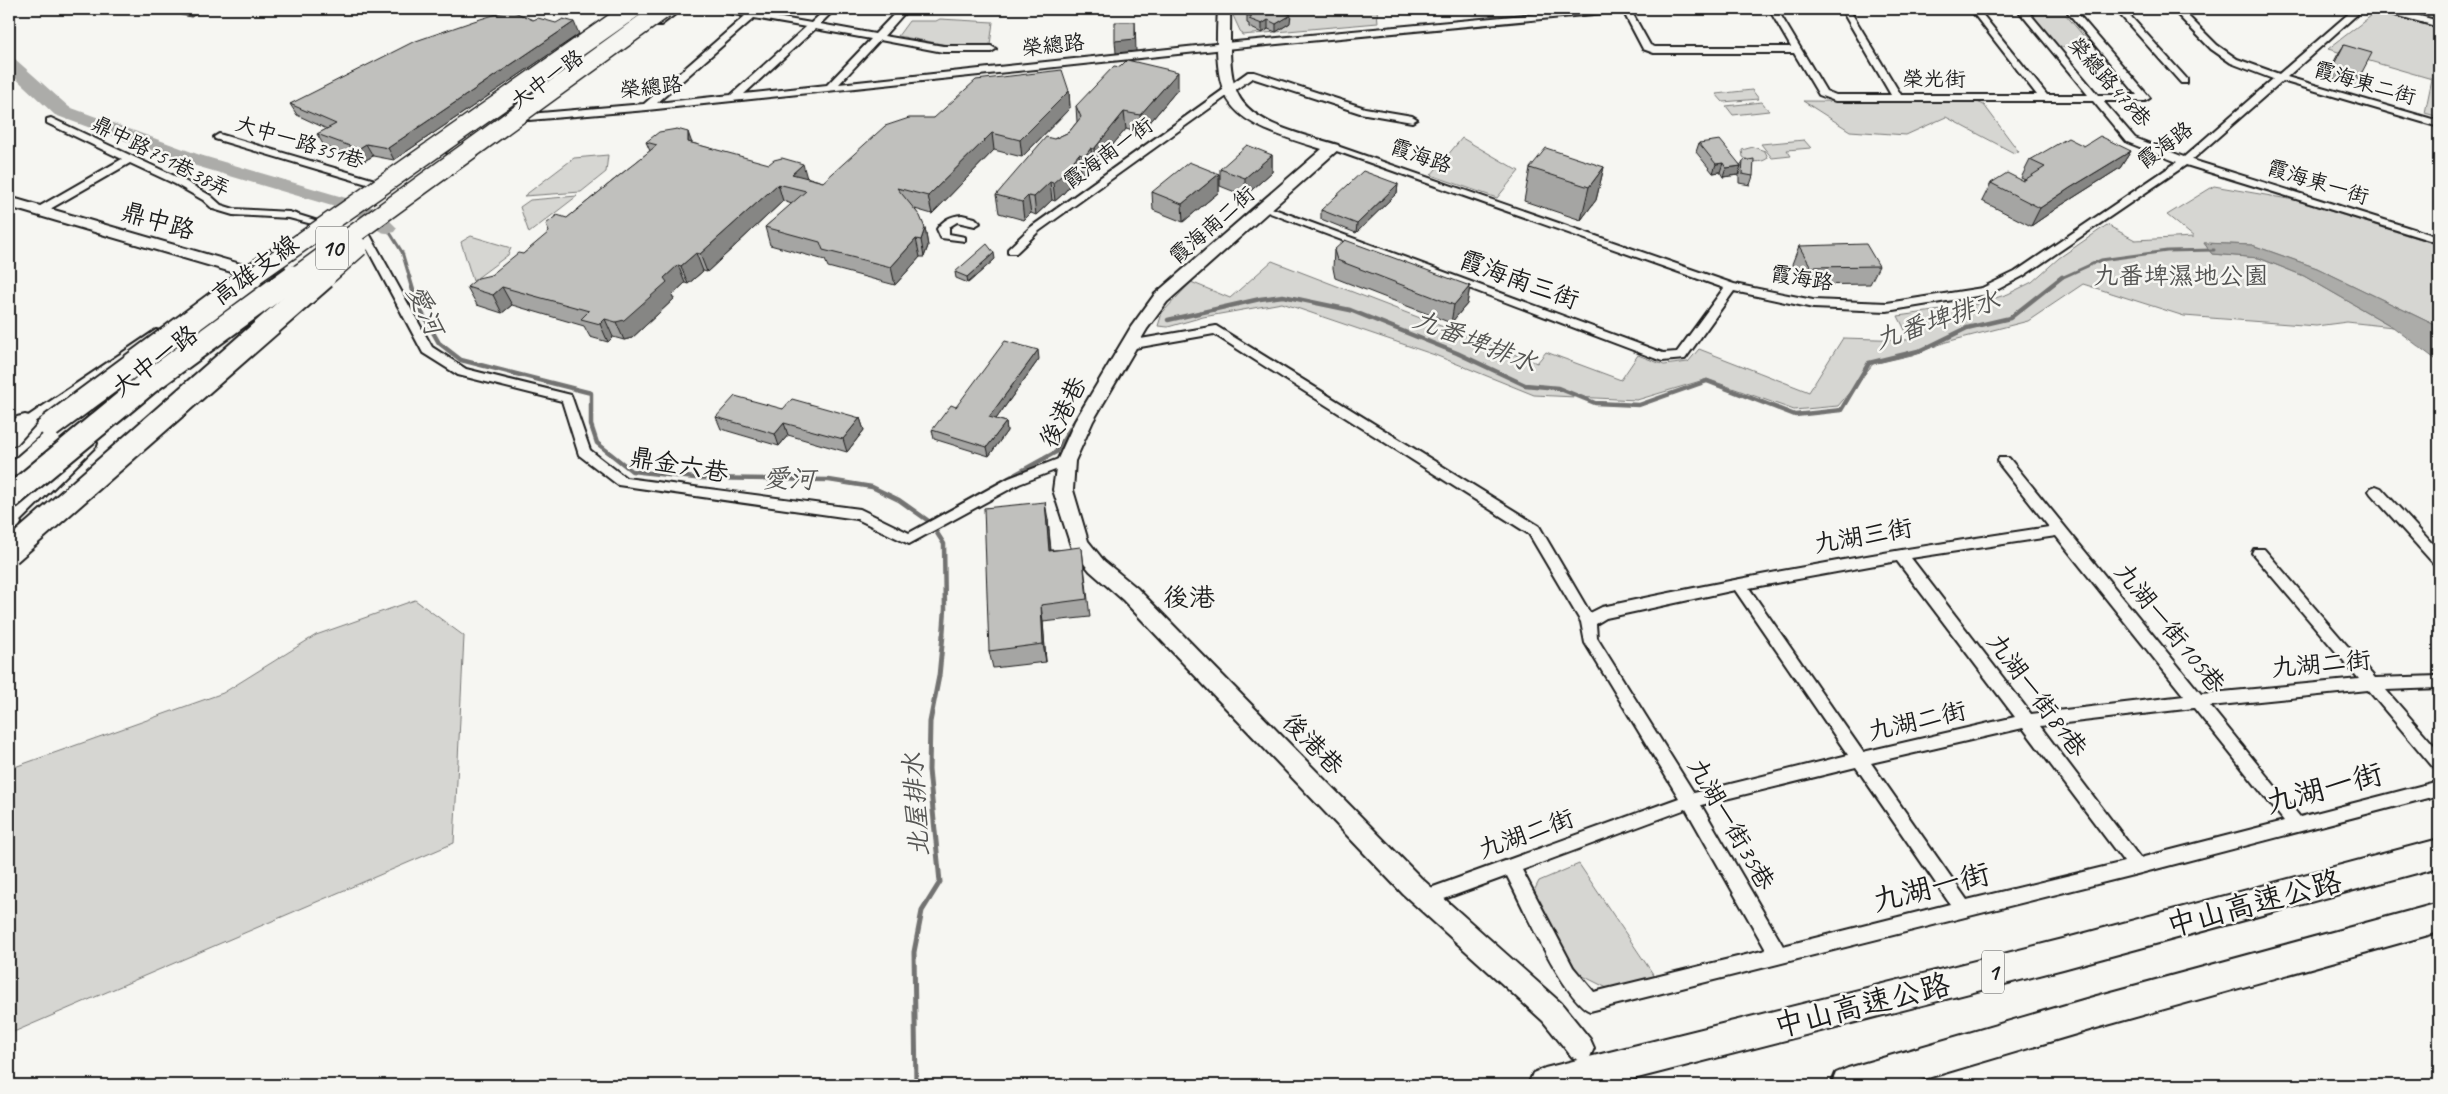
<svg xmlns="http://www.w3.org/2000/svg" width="2448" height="1094" viewBox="0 0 2448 1094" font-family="Caveat,'LXGW WenKai TC',sans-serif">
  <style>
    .green { fill: #d6d6d2; stroke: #797977 }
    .water { fill: #acaca9; stroke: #727271 }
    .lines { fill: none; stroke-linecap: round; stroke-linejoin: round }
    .stream-far2 { stroke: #727271; stroke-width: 3 }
    .stream-far1 { stroke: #727271; stroke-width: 4.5 }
    .stream { stroke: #727271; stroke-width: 5 }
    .river { fill: #acaca9; fill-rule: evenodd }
    .street-casing { stroke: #1c1c1c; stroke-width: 4 }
    .secondary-casing { stroke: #1c1c1c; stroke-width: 4 }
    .highway-casing { stroke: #1c1c1c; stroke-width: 4 }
    .street { fill: #f6f6f2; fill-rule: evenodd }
    .secondary { fill: #f6f6f2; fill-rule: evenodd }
    .highway { fill: #f6f6f2; fill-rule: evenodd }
    .highway-bridge-far1-casing { stroke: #1c1c1c; stroke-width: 21; stroke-linecap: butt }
    .highway-bridge-casing { stroke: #1c1c1c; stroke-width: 27; stroke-linecap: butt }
    .highway-bridge-far1 { stroke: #f6f6f2; stroke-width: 18 }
    .highway-bridge { stroke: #f6f6f2; stroke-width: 23 }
    .wall { fill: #a5a5a3; stroke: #1c1c1c }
    .shaded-wall { fill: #868684; stroke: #1c1c1c }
    .building { fill: #c0c0bd; stroke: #1c1c1c }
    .labels { text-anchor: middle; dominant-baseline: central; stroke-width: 5; stroke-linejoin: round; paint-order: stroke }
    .far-street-label { font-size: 21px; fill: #1c1c1c; stroke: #f6f6f2 }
    .shield { fill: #f6f6f2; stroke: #5d5d5c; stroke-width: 1 }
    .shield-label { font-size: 24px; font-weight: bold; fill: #1c1c1c }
    .street-label { font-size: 25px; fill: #1c1c1c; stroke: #f6f6f2 }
    .park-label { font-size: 25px; fill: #545453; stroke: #f6f6f2 }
    .water-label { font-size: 26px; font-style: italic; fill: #565654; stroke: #f6f6f2 }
    .neighbourhood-label { font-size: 26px; fill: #1c1c1c; stroke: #f6f6f2 }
    .near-street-label { font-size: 30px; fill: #1c1c1c; stroke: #f6f6f2 }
  </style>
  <rect width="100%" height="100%" fill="#f6f6f2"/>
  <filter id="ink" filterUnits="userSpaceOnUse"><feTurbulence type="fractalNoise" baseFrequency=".02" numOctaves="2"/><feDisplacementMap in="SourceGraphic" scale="10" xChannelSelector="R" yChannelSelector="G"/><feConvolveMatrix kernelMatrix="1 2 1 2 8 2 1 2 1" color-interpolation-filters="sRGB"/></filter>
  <g filter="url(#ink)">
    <g class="green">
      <polygon points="1230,9 1377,9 1378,23 1242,35"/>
      <polygon points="2376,12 2439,27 2439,117 2425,113 2432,79 2328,49"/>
      <polygon points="2028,14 2065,14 2093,47 2055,47"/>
      <polygon points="940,19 993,22 990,45 959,47 898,36 909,21 936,21"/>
      <polygon points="1752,90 1759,99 1723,102 1716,94"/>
      <polygon points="1803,101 1977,102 1984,105 2019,152 2014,153 1946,117 1906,135 1850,131"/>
      <polygon points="1762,102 1769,111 1733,115 1726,106"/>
      <polygon points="1462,138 1519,171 1497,198 1431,175"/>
      <polygon points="1804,140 1811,148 1787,150 1791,156 1772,158 1761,144"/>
      <path d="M1753,147L1765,151L1768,158C1760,164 1750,162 1743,157L1742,150Z"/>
      <polygon points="608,155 606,172 581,192 524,196 574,158"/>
      <polygon points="2214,186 2294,200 2439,245 2439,327 2317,268 2252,245 2204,243 2212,254 2259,258 2304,276 2393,327 2347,322 2316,326 2184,316 2083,284 2028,321 1946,342 1912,355 1873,364 1838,406 1794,410 1707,379 1637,400 1534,395 1435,355 1282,303 1203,317 1168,327 1158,326 1162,313 1191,282 1230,298 1272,261 1537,363 1546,352 1621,380 1638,355 1664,365 1688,362 1699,349 1809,392 1843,338 1910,340 1898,316 1970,306 2008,294 2032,282 2059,258 2107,225 2135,240 2194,237 2167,215"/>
      <polygon points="577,196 529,233 520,207 530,200"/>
      <polygon points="471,236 511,248 508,255 473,281 461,242"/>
      <polygon points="415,600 464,636 454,843 9,1034 9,769 223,693 316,635"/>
      <polygon points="1579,864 1655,977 1607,988 1579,974 1535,900 1534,891 1539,881"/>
    </g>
    <polygon class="water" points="2204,243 2252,245 2317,268 2439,327 2439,362 2393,327 2304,276 2259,258 2212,254"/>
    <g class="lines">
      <g class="stream-far2">
        <polyline points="387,228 402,252 410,279"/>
        <polyline points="2059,279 2101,260 2167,251 2214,250"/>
      </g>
      <g class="stream-far1">
        <polyline points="409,277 417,304 439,343 461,360 591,393 591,425 597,443 632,471 695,478 829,480 872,487 899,500 930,522 944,544 945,609 943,636"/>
        <polyline points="1168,320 1260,299 1283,296 1350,310 1457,353 1525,385 1558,388 1595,403 1639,405 1707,381 1795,415 1841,410 1869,363 1922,350 1967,328 2010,318 2062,277"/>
        <polyline points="931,521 1056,452 1090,397"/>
      </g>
      <polyline class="stream" points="916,1085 914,952 922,911 940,882 929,770 930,722 939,676 943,635"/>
      <path class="river" d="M9,58L15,59L69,107L200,155L363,203L381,212L397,228L394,232C380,236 377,228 367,221C362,217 355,214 349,211L186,163L55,115L9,72Z"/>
      <defs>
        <g id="street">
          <polygon points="641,9 650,9 630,26 624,26 624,22"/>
          <polygon points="673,9 682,9 661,25 655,25 655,21"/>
          <path d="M715,9L751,12L759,9L761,11L759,14L811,23L826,9H835L820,24L875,34L899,9H908L884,36L943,46H991L996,49L991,52H943L880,40L839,84L1225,43L1589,9H1619L1615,12L1225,49L647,110L529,120H497L456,155L452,156L447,153L479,126L473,125V121L496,114H529L644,104L745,16L716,11ZM754,18L806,27L731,95L657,103ZM815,29L871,39L827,85L744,94Z"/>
          <polygon points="1622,9 1630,9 1650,45 1655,47 1791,47 1769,9 1777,9 1826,91 1836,95 1891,95 1841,9 1849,9 1901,95 2037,95 1970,9 1978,9 2047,95 2088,95 2017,9 2026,9 2098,95 2137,95 2065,9 2074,9 2150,98 2145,101 2103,101 2135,138 2184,157 2273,79 2231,63 2211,49 2172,9 2242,9 2238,12 2184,12 2217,45 2237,59 2279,74 2354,9 2363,9 2287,77 2439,121 2439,127 2282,81 2192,160 2439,237 2439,243 2186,165 2023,276 1989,294 1887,311 1813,308 1734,291 1685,359 1662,361 1257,208 1258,206 1266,206 1663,353 1677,352 1724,288 1328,148 1329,146 1337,146 1734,284 1813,300 1887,303 1982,288 2015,272 2177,162 2127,142 2093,101 1835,101 1819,95 1794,53 1654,53 1643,49"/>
          <polygon points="2115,9 2124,9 2187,79 2187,83 2181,83"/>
          <polygon points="2380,9 2393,9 2439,21 2439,27 2381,11"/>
          <polygon points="1248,72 1254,72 1365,108 1412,116 1417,119 1412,122 1360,113 1252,78 1039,231 1016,253 1008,253 1008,249 1031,227"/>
          <polygon points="51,118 183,180 211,196 221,205 234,209 289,212 321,222 316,225 289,218 233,215 213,209 203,200 175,184 130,163 43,213 35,213 35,209 122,159 47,123 47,119"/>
          <polygon points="219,134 375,180 376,182 371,185 367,184 215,139 214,137"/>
          <path d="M962,215L975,218L980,223L975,226L957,222L949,227V234L965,237V241L941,238L937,229C943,220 950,216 962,215Z"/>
          <polygon points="365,232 370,235 432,347 466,369 571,395 590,450 626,478 860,509 909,533 1009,478 1066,456 1072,461 1071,464 1019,484 909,544 857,519 618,485 579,455 562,401 458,375 423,353 360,235"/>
          <polygon points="277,246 283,249 281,251 241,278 233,278 233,274"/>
          <path d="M1216,326L1539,526L1590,613L1602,607C1750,575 1899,549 2049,527L1999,464L1998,461L1999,458H2009L2201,694L2359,679L2252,553L2254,549H2264L2375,678L2439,676V688L2386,690L2439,751V769L2433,767L2368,690L2210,706L2300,817L2439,781V795L2137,874L1590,1011C1564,1000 1522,904 1507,876L1425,906L1419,904L1417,898L1419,892L1425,890L1679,798L1585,643L1581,622L1529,534L1214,334L1129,349L1123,345L1129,341ZM2056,536L2184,696L2031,714L1911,558ZM1897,561L2015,717L1863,752L1749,588ZM1735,590L1848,755L1694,793L1597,638L1596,624L1606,618ZM2194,708L2284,821L2140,858L2040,726ZM2023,728L2124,862L1967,900L1871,763ZM1856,767L1950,904L1783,946L1701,805ZM1686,809L1766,950L1594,992L1573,967L1522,870Z"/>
          <polygon points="156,330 160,331 162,334 160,337 9,439 9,429"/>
          <polygon points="91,438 97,443 96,446 14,527 9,528 9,515 86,440"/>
          <polygon points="2376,486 2381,488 2439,551 2439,565 2434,564 2371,494 2369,491 2371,488"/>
        </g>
        <g id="secondary">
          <path d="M1218,9H1230C1231,34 1227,66 1236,90C1248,125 1307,135 1338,145L1340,148L1167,302L1147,329L1093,421L1075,461L1073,490L1088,541L1104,561L1137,588L1421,878L1561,1003L1590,1039L1594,1048L1590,1057L1581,1061L1572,1057L1543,1021L1403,894L1123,600L1090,571L1072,549L1053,490L1057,461L1075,421L1131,327L1155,294L1322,149C1229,120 1212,112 1218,9Z"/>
          <polygon points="9,197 299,281 301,285 299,289 293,290 9,207"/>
        </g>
        <g id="highway">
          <polygon points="77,410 85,412 88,418 85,424 17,483 9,486 9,464 69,412"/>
          <polygon points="25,415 33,417 36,423 17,444 9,446 9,425 17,417"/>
          <polygon points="9,513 18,516 21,523 18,529 9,532"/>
          <polygon points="2439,839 2439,867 2063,969 1610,1085 1528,1085 1533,1073 1545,1068 2063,939"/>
          <polygon points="2439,903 2439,932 2093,1029 1904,1085 1831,1085 1836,1073 1848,1068 2093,997"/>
        </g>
      </defs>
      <use href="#street" class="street-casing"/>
      <use href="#secondary" class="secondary-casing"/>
      <use href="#highway" class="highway-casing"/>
      <use href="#street" class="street"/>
      <use href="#secondary" class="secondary"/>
      <use href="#highway" class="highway"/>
      <defs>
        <g id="highway-bridge-far1">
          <polyline points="249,279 633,9"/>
          <polyline points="292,279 664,9"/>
          <polyline points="323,279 359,247"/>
        </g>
        <g id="highway-bridge">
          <polyline points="50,426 251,277"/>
          <polyline points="9,498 149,382 293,277"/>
          <polyline points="9,553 324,277"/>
        </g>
      </defs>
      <use href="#highway-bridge-far1" class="highway-bridge-far1-casing"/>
      <use href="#highway-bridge" class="highway-bridge-casing"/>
      <use href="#highway-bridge-far1" class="highway-bridge-far1"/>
      <use href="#highway-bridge" class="highway-bridge"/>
    </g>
    <g class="wall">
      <polygon points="154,9 205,9 191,17"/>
      <polygon points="1247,11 1290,23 1276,32 1268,29 1262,33 1249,27 1249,24 1247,23"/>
      <polygon points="533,20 579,34 394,160 373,156 364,161 324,146 317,134 327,129 297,115 290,104"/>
      <polygon points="2344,45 2360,76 2354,85 2326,77 2338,54"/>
      <polygon points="1178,89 1141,133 1126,129 1095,166 1093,166 1087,173 1081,172 1063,194 1055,201 1052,200 1036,215 1031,213 1024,220 999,213 996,195 1054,139 1069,132 1077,122 1076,106"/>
      <polygon points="1069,91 1070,108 1022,157 994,150 932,214 915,209 925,228 928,246 924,257 920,257 895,285 828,267 825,260 770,245 765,227 792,204 783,201 707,272 703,271 688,284 685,283 672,295 674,299 632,338 624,340 613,337 608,342 590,337 584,326 512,305 502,313 477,305 467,287 491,275 523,254 620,175 650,151 646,142 692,143 823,182 934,118"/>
      <polygon points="1699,143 1741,165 1743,161 1753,176 1750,185 1739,183 1739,171 1738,175 1723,177 1720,172 1713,173 1696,152"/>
      <polygon points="2084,146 2131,151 2120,168 2060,206 2031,226 1982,201 1991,183 2023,181 2025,180 2021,178 2030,160"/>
      <polygon points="1272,155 1272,172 1245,196 1220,186 1220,169"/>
      <polygon points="1604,167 1596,200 1581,220 1524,201 1530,168"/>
      <polygon points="1219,174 1219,192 1183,222 1153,210 1152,192"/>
      <polygon points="1398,184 1397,193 1356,233 1321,219 1321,210"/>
      <polygon points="1799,246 1879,266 1870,284 1803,285 1792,264"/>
      <polygon points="1334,250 1470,286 1467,304 1451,323 1335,278 1333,268"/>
      <polygon points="995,259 968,283 956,278 955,272"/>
      <polygon points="1039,359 996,419 1006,422 1007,431 989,456 934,439 932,430 956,407"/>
      <polygon points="783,409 860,418 864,430 847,452 788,435 779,446 721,429 716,417"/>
      <polygon points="1048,520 1051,550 1082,549 1090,617 1043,622 1046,662 993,668 989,651"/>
    </g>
    <g class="shaded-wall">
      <polygon points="186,9 205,9 191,17"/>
      <polygon points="1291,15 1290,23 1276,32 1276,24"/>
      <polygon points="1268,20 1268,29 1262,33 1262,24"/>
      <polygon points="574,22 579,34 394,160 388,148"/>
      <polygon points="1135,22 1136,51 1116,53 1115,41"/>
      <polygon points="1178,72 1178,89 1141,133 1140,115"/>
      <polygon points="1069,91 1070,108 1022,157 1020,140"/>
      <polygon points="1124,112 1126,129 1095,166 1094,149"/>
      <polygon points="688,132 694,149 688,142"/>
      <polygon points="992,133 994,150 932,214 928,196"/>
      <polygon points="366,144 373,156 364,161 358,149"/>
      <polygon points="1091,148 1093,166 1087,173 1085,156"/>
      <polygon points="2131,151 2120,168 2060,206 2031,226 2040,208 2070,188"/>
      <polygon points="1079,154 1081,172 1063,194 1055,201 1053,183"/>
      <polygon points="1272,155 1272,172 1245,196 1245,178"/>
      <polygon points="1723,163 1720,172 1713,173 1716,164"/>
      <polygon points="803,164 808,182 792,174"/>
      <polygon points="1741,166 1738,175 1723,177 1726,168"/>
      <polygon points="1604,167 1596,200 1581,220 1589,187"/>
      <polygon points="1219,174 1219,192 1183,222 1182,204"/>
      <polygon points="1050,182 1052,200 1036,215 1034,197"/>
      <polygon points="778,184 783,201 707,272 700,254"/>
      <polygon points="1398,184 1397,193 1356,233 1357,224"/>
      <polygon points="1028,196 1031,213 1024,220 1022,202"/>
      <polygon points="925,228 928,246 924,257 921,240"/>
      <polygon points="916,239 920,257 895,285 891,267"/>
      <polygon points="696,253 703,271 688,284 681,266"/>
      <polygon points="994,253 995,259 968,283 967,277"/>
      <polygon points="678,265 685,283 672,295 674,299 632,338 624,340 616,322"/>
      <polygon points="1470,286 1467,304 1451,323 1454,305"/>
      <polygon points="502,287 512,305 502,313 493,295"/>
      <polygon points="605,319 613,337 608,342 600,324"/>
      <polygon points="1038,350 1039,359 991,426 989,417"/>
      <polygon points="860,418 864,430 847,452 843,439"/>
      <polygon points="1006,422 1007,431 989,456 987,447"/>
      <polygon points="784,423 788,435 779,446 775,434"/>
      <polygon points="1045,502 1048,520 1052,568 1049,551"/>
      <polygon points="1041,605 1043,622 1046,662 1043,644"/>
    </g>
    <g class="building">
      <polygon points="1251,9 1276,9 1291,15 1276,24 1268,20 1262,24 1249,19 1252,17 1247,15 1251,13 1247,11"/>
      <polygon points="510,10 533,20 538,18 556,23 563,19 574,22 388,148 366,144 358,149 317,134 336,124 290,104 413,42 474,21"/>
      <polygon points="1115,22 1135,22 1135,39 1115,41"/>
      <polygon points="2344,45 2372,53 2360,76 2332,68"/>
      <polygon points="1127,60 1178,72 1140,115 1124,112 1094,149 1091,148 1085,156 1079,154 1061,176 1053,183 1050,182 1034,197 1028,196 1022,202 996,195 1046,137 1054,139 1069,132 1081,117 1076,106 1114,66 1120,67"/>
      <polygon points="1062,70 1069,91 1020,140 992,133 928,196 897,188 920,216 925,228 921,240 916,239 891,267 823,250 820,242 765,227 806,191 778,184 700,254 696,253 681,266 678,265 664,278 667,282 624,320 616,322 605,319 600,324 581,319 589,311 502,287 493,295 467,287 478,278 491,275 518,253 523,254 549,232 546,224 557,215 567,218 620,175 657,145 646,142 659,132 677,129 688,132 688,142 769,164 774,160 782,158 803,164 792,174 823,182 885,126 909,118 934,118 976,80"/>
      <polygon points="2100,136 2131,151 2070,188 2040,208 1991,183 2007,173 2023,181 2045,167 2030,160 2068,138 2084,146"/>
      <polygon points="1720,140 1741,166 1726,168 1723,163 1716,164 1699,143"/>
      <polygon points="1247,145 1272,155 1245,178 1220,169"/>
      <polygon points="1546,148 1604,167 1589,187 1530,168"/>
      <polygon points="1754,159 1753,176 1742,174 1743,161"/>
      <polygon points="1189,162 1219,174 1182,204 1152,192"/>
      <polygon points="1363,171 1398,184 1357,224 1321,210"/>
      <polygon points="1345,240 1470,286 1454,305 1337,260 1334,250"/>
      <polygon points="987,244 994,253 967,277 955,272"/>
      <polygon points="1866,244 1879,266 1811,267 1799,246"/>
      <polygon points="1005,341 1038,350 989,417 1006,422 987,447 932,430 951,405 956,407"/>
      <polygon points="735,396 783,409 792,399 860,418 843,439 784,423 775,434 716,417"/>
      <polygon points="1045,502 1049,551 1080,547 1082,549 1087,599 1041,605 1043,644 989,651 984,508"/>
    </g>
  </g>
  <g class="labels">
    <g class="far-street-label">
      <text transform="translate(1053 45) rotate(-6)">榮總路</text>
      <text transform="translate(547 79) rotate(-36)">大中一路</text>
      <text x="1934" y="79">榮光街</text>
      <text transform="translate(2110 82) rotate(48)">榮總路478巷</text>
      <text transform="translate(2365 83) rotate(16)">霞海東二街</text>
      <text transform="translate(651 87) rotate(-6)">榮總路</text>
      <text transform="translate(300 142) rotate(17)">大中一路351巷</text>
      <text transform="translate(2165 145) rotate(-37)">霞海路</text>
      <text transform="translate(1108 153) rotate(-36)">霞海南一街</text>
      <text transform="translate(161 156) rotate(27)">鼎中路751巷38弄</text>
      <text transform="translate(1421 156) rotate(19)">霞海路</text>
      <text transform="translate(2318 182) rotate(17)">霞海東一街</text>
      <text transform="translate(1212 225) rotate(-41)">霞海南二街</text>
      <text transform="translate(1802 278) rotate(9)">霞海路</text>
    </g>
    <g class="shield">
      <rect x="316" y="226.5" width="32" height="43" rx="4"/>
      <rect x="1982" y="950.5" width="22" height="43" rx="4"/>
    </g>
    <g class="shield-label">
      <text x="332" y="248">10</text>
      <text x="1993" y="972">1</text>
    </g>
    <g class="street-label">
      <text transform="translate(158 221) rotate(16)">鼎中路</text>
      <text transform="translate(255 270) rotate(-36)">高雄支線</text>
      <text transform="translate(1519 280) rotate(20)">霞海南三街</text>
      <text transform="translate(155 361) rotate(-37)">大中一路</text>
      <text transform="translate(1063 412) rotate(-64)">後港巷</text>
      <text transform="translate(679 465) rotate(10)">鼎金六巷</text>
      <text transform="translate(1863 536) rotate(-10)">九湖三街</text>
      <text transform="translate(2170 628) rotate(51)">九湖一街105巷</text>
      <text transform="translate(2321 664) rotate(-5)">九湖二街</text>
      <text transform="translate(2037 695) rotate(53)">九湖一街81巷</text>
      <text transform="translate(1917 721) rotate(-13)">九湖二街</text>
      <text transform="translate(1313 744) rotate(46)">後港巷</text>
      <text transform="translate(1731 824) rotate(60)">九湖一街35巷</text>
      <text transform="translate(1526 834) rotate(-20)">九湖二街</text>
    </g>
    <g class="park-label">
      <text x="2181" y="276">九番埤濕地公園</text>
    </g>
    <g class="water-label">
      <text transform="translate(425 310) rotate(65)">愛河</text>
      <text transform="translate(1937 320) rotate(-19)">九番埤排水</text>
      <text transform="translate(1475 341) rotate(21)">九番埤排水</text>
      <text transform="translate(789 479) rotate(1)">愛河</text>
      <text transform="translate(916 805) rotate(-94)">北屋排水</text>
    </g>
    <g class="neighbourhood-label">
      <text x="1189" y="597">後港</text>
    </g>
    <g class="near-street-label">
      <text transform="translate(2324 788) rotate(-15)">九湖一街</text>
      <text transform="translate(1931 887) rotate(-14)">九湖一街</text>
      <text transform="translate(2254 903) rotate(-15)">中山高速公路</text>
      <text transform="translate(1862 1005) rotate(-14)">中山高速公路</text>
    </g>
  </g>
  <rect width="2448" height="1094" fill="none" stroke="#f6f6f2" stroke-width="30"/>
  <rect x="15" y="15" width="2418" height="1064" fill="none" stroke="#1c1c1c" stroke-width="2" filter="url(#ink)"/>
</svg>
